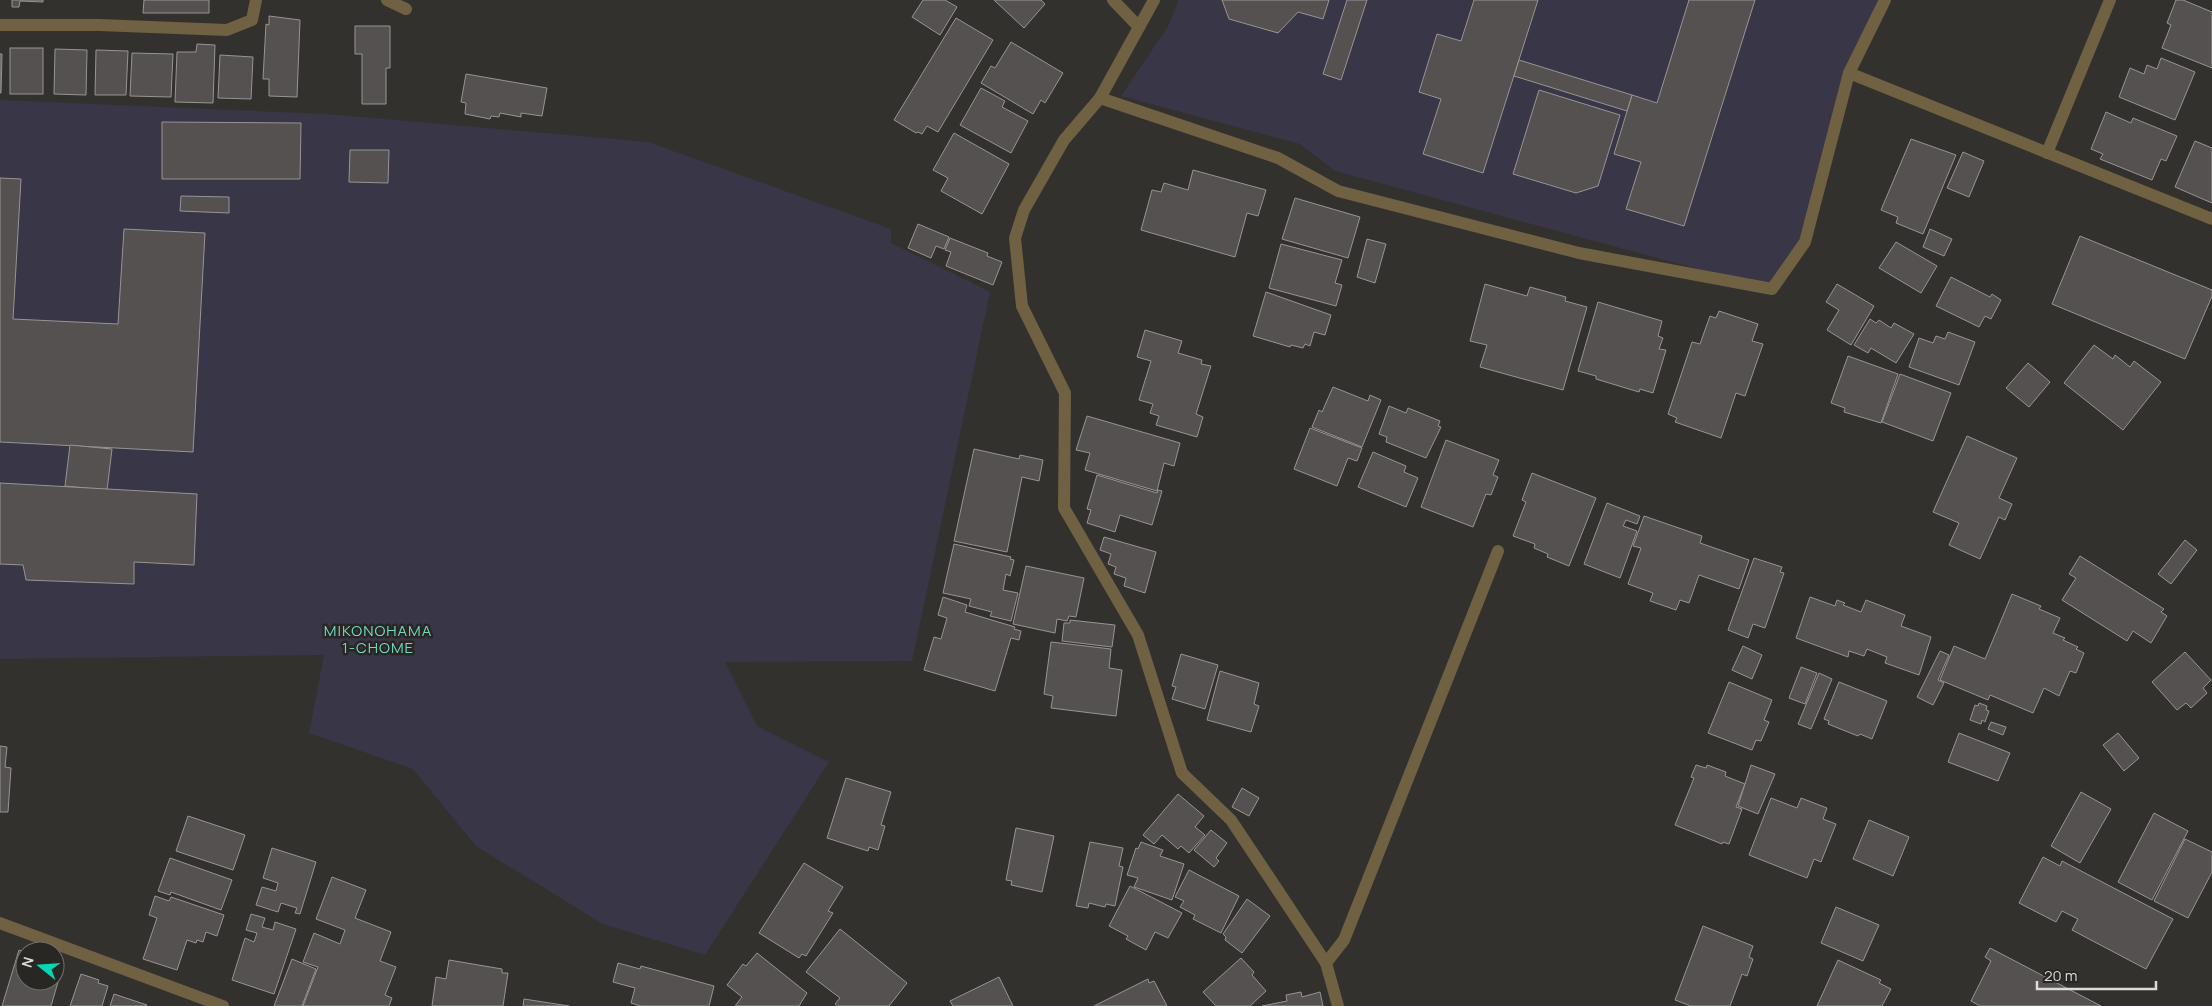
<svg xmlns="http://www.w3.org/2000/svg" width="2212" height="1006" viewBox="0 0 2212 1006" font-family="Manrope,sans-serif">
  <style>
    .education { fill: #393647 }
    .building { fill: #555151; stroke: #999494 }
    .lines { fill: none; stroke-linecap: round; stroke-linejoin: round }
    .street { stroke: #6f6142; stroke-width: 12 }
    .labels { text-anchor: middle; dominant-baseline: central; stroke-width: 5; stroke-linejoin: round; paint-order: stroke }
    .neighbourhood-label { font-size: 15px; letter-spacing: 1px; fill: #74d7c1; stroke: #292724 }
  </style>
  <rect width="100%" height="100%" fill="#33312e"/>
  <g class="education">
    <polygon points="1179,0 1885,0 1849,73 1805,242 1772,289 1335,171 1300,144 1121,96 1167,28"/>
    <polygon points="0,100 326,114 648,142 891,229 891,243 990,292 912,661 725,662 757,726 829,762 705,955 603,924 476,846 413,769 309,733 324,655 0,659"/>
  </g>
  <g class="building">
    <polygon points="12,0 43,0 43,2 20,1 19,7 12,7"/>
    <polygon points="144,0 209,0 209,13 143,13"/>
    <polygon points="923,0 945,0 957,7 940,35 912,17"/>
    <polygon points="994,0 1041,0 1045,4 1024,28"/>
    <polygon points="1222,0 1329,0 1323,19 1298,12 1278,33 1229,19"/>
    <polygon points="1347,0 1367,0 1341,80 1323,74"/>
    <polygon points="1474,0 1538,0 1483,173 1423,154 1441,99 1419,92 1437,34 1461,41"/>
    <polygon points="1689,0 1755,0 1684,226 1626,209 1641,162 1614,154 1632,95 1657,103"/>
    <polygon points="2176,0 2183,0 2212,12 2212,68 2162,48 2171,25 2167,23"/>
    <polygon points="269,16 300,20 297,97 269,96 269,79 263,79 266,24 269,25"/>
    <polygon points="956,18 993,40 938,132 927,126 922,134 918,132 916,133 894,120"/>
    <polygon points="355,26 390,26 390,68 386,68 386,104 362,104 362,54 355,54"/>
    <polygon points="1011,42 1063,73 1045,103 1041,100 1033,114 981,83 991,66 995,68"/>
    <polygon points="197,44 215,45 213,103 175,102 177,52 196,52"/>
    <rect x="10" y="48" width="33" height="46"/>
    <polygon points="55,49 87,50 86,95 54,94"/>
    <polygon points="96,50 128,51 126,95 95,95"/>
    <polygon points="132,53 173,54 171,97 130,96"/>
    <polygon points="0,54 2,54 1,93 0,93"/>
    <polygon points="220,55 253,57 251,99 218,98"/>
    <polygon points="2161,58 2195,72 2175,120 2119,97 2130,68 2144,74 2147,65 2157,69"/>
    <polygon points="1519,60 1632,95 1627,111 1514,76"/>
    <polygon points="466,74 547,88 542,116 521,113 521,117 500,113 499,117 491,116 490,119 465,114 466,103 461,102"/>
    <polygon points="981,88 1005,101 1002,107 1028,121 1011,153 960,125"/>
    <polygon points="1539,90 1620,115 1598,186 1576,193 1513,174"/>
    <polygon points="2106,112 2131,123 2133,118 2177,136 2166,161 2161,159 2152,180 2100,159 2103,154 2091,149"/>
    <polygon points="162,122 301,123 300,179 162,179"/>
    <polygon points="954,133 1009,164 982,214 941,191 948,178 933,170"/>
    <polygon points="1911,139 1956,155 1923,234 1896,223 1898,217 1881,210"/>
    <polygon points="2195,141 2212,148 2212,203 2175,187"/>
    <polygon points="350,150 389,150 388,183 349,182"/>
    <polygon points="1963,152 1984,161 1969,197 1947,188"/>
    <polygon points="1193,170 1266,190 1258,216 1247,213 1235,257 1141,230 1152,190 1161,192 1164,183 1188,190"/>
    <polygon points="0,178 21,179 13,319 118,324 124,229 205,233 193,452 0,442"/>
    <polygon points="181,196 229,197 229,213 180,211"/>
    <polygon points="1295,198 1360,217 1348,258 1282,239"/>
    <polygon points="918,224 949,237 944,249 936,246 931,258 908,248"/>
    <polygon points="1930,229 1952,239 1944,256 1923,247"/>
    <polygon points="2080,236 2212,290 2212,296 2185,359 2052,304"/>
    <polygon points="950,238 988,253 987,256 1002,262 993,285 946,266 951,252 945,250"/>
    <polygon points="1367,239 1386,244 1375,283 1357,277"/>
    <polygon points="1896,242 1937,266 1921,293 1879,268"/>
    <polygon points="1281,244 1342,260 1335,283 1342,285 1336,306 1269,288"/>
    <polygon points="1951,277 1990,297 1992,294 2001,300 1991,319 1985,316 1979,327 1936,306"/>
    <polygon points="1485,284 1527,296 1530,287 1566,297 1565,301 1587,307 1563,390 1480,367 1487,345 1470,341"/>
    <polygon points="1837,284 1874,306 1851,345 1827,330 1839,310 1826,302"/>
    <polygon points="1266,292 1331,315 1325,335 1314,332 1310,346 1305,344 1303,348 1291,345 1290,347 1253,336"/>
    <polygon points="1598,302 1662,321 1658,336 1663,338 1659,349 1666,350 1653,393 1640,389 1639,392 1596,379 1596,376 1578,371"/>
    <polygon points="1719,311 1758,324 1752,341 1763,344 1745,396 1736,393 1721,438 1675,422 1677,418 1668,414 1692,342 1700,344 1710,316 1716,318"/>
    <polygon points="1870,319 1876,323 1879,320 1891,328 1894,323 1914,334 1896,363 1871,348 1868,353 1854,345"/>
    <polygon points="1145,330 1182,341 1178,353 1202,360 1201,364 1211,366 1196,414 1203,417 1197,437 1156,425 1159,416 1150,413 1153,404 1139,400 1151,361 1137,357"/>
    <polygon points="1948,332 1975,342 1959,385 1909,367 1919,338 1933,343 1936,336 1945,339"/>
    <polygon points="2094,345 2113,359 2115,355 2130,367 2134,361 2161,382 2123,430 2064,383"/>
    <polygon points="1848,356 1898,374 1881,423 1844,412 1845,408 1831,403"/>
    <polygon points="2028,363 2050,382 2029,407 2006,388"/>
    <polygon points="1900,374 1951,393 1933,441 1882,422"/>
    <polygon points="1333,387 1368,401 1370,395 1381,400 1362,447 1312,427 1319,410 1322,412"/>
    <polygon points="1389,406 1406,413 1408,408 1440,421 1438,426 1441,427 1426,458 1386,442 1387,437 1379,434"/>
    <polygon points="1087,416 1180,443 1174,466 1164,463 1157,491 1085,470 1090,453 1076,450"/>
    <polygon points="1310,428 1362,448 1357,461 1348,458 1337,486 1294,469"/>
    <polygon points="1967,436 2017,458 1999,498 2012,504 2005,520 1999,517 1980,559 1949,545 1959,523 1933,512"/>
    <polygon points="1446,440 1499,460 1493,475 1498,477 1491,495 1486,494 1473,527 1421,507"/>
    <polygon points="70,445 112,449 107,490 65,486"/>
    <polygon points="974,449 1019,459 1020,455 1043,460 1039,481 1022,477 1007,552 954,541"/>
    <polygon points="1373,452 1406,466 1404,472 1418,478 1406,507 1358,487"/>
    <polygon points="1532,473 1596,498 1569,566 1547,557 1548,554 1534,548 1535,544 1513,536 1526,502 1522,500"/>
    <polygon points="1097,475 1157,493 1158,490 1162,491 1152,525 1120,515 1115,532 1087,523 1091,510 1087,509"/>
    <polygon points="0,483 197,494 194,565 134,562 134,584 26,580 23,565 0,564"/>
    <polygon points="1607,503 1640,516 1637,524 1626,520 1623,526 1637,531 1620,578 1584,564"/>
    <polygon points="1644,516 1702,536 1700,543 1749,560 1739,589 1699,575 1689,603 1680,600 1676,610 1650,601 1653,593 1628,584 1641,548 1633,546"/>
    <polygon points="1104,537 1156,552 1145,593 1124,586 1126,578 1114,574 1116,567 1108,564 1111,554 1100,550"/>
    <polygon points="2185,540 2197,550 2171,584 2158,574"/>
    <polygon points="954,544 1011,557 1010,559 1014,560 1010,576 1006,574 1003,590 1018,593 1011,621 990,616 992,612 969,606 971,599 943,593"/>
    <polygon points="2080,556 2164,609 2161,612 2167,616 2151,643 2133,631 2127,641 2062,600 2076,578 2069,574"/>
    <polygon points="1754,558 1782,567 1780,572 1784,573 1765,628 1753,624 1748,638 1728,630"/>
    <polygon points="1026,566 1084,578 1076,617 1069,616 1067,621 1057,619 1055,633 1013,624"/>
    <polygon points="2012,594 2041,606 2039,609 2060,618 2053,633 2065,638 2063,640 2078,647 2076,649 2084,653 2076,673 2070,671 2059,696 2044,688 2033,713 1990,695 1988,700 1940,680 1954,646 1985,659"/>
    <polygon points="943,597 967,605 965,612 1015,627 1014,629 1021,631 1019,640 1011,638 995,691 924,670 934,637 941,639 947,618 938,615"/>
    <polygon points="1810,597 1835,606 1837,600 1845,603 1843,605 1861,612 1866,600 1905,615 1901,626 1931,637 1919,675 1885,663 1887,657 1867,649 1864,656 1849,651 1848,657 1796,638"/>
    <polygon points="1070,620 1115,625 1112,647 1062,641 1064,623 1070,623"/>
    <polygon points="1051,642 1111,649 1109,668 1122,670 1116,716 1051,708 1053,696 1044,694"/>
    <polygon points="1743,646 1762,655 1752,679 1732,670"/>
    <polygon points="1940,651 1949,655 1938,680 1944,683 1933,705 1917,697"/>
    <polygon points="2185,652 2211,680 2203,688 2207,693 2191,708 2186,703 2177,710 2152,682"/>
    <polygon points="1181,654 1218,665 1205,709 1172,699 1176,687 1172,686"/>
    <polygon points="1801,667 1817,673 1805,704 1789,698"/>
    <polygon points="1220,671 1259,683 1254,704 1259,706 1251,732 1207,720"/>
    <polygon points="1819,673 1832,679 1811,729 1798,724"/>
    <polygon points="1729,682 1772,700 1764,720 1769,722 1761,741 1756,740 1752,750 1708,733"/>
    <polygon points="1839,682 1887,701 1872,739 1860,734 1858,736 1828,724 1829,721 1824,719"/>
    <polygon points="1979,703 1987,706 1986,710 1989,711 1985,722 1982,720 1981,724 1970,720 1975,705 1978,706"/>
    <polygon points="1991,722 2006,727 2003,735 1988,729"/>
    <polygon points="1959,733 2010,753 1998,781 1948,762"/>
    <polygon points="2118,733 2139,758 2124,771 2103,745"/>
    <polygon points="0,746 7,747 5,767 11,768 8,812 0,812"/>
    <polygon points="1696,765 1706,768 1707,765 1726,772 1725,776 1745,784 1736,807 1742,809 1729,844 1723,842 1722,844 1675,825 1694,778 1691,777"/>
    <polygon points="1751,765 1775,774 1758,814 1738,806"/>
    <polygon points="846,778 891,792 881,825 885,826 878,850 869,847 868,851 827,838"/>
    <polygon points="1242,788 1259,798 1249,816 1232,807"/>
    <polygon points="2081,792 2111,809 2080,863 2051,846"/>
    <polygon points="1178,794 1204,816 1195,827 1205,835 1189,853 1181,846 1178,849 1162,835 1154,844 1143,835"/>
    <polygon points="1771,798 1797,808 1801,798 1827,808 1823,819 1836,824 1821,862 1814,859 1807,878 1749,855"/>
    <polygon points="2154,813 2188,831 2152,900 2118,882"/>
    <polygon points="188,816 245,835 233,870 176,851"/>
    <polygon points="1869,820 1909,837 1893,876 1853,859"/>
    <polygon points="1016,828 1054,836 1042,892 1011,885 1012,881 1006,880"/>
    <polygon points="1211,830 1227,843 1216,858 1219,861 1214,867 1194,850"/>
    <polygon points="2185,839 2212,852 2212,872 2188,918 2154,901"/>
    <polygon points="1090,842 1123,848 1119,866 1123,867 1115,906 1106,904 1105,907 1089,903 1088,908 1076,906"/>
    <polygon points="1141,842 1163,850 1160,856 1184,864 1172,900 1134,887 1138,878 1127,875 1136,848 1138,849"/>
    <polygon points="272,848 316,862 300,914 295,913 297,908 281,903 278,912 256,905 262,887 276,891 278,883 263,878"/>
    <polygon points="2043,857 2060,866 2062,861 2173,919 2146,969 2072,930 2078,919 2062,911 2056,922 2019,903"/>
    <polygon points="170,858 232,880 221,910 171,892 170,895 158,891"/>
    <polygon points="804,863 843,887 828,911 833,913 806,956 802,954 799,958 759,933"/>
    <polygon points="1189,870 1239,896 1221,933 1193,919 1195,915 1180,907 1184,901 1175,897"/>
    <polygon points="332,877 366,890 355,918 391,932 380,961 396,967 385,995 392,998 389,1006 303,1006 318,967 303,962 314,933 340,944 345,930 316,919"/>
    <polygon points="1130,886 1182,913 1168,938 1155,932 1146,950 1126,939 1128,936 1109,926"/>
    <polygon points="155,896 169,901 171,897 224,915 217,936 206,932 203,942 197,940 196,943 187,940 177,970 143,959 157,918 149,915"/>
    <polygon points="1247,899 1270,916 1242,953 1225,940 1226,937 1223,934"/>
    <polygon points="1836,907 1879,925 1863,961 1821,943"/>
    <polygon points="251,914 265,918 262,927 273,930 275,922 296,929 274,994 232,980 245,938 254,942 257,933 246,930"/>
    <polygon points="1703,926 1753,946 1749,957 1753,959 1747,976 1742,974 1730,1006 1691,1006 1675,1000"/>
    <polygon points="840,929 907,983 889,1006 838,1006 835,1004 840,998 806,972"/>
    <polygon points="1990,948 2101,1006 1980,1006 1971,1001 1991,961 1985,957"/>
    <polygon points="19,950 25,952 25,981 55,981 55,958 61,960 60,964 63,965 51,1006 2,1006"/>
    <polygon points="757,953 807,993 799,1006 735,1006 742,997 727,985 743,964 746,966"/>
    <polygon points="1241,958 1254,972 1252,975 1266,991 1250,1006 1216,1006 1203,992"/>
    <polygon points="292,959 316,969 302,1006 274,1006"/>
    <polygon points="449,960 502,969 502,973 508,973 503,1006 432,1006 436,977 446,979"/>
    <polygon points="1838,960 1881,980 1879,983 1891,989 1882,1006 1817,1006"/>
    <polygon points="618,963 640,969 641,966 714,986 709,1006 641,1006 631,1003 635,988 613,982"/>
    <polygon points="81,974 99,980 98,983 108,986 102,1006 70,1006"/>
    <polygon points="999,977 1013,1006 953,1006 950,1001"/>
    <polygon points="1148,979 1149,983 1154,981 1167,1006 1094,1006"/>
    <polygon points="1301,992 1302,997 1320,992 1323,1006 1262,1006 1287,1001 1286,995"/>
    <polygon points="114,994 147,1005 146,1006 110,1006"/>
    <polygon points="524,999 569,1006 523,1006"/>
  </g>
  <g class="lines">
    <g class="street">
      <polyline points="387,0 406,9"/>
      <polyline points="1113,0 1139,27"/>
      <polyline points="1154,0 1100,98 1064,140 1024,210 1015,238 1022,306 1065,393 1064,508 1138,635 1182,773 1231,820 1326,963 1338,1006"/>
      <polyline points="0,25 99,25 227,30 252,20 256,0"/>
      <polyline points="1849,73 2212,219"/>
      <polyline points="1100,98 1278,158 1338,191 1579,253 1772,289 1805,242 1849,73 1885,0"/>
      <polyline points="2047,153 2110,0"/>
      <polyline points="0,923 223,1006"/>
      <polyline points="1326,963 1344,940 1498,551"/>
    </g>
  </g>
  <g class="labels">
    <g class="neighbourhood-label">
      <text x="378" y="630">MIKONOHAMA<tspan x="378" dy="17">1-CHOME</tspan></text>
    </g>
  </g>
  <g transform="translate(40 966) rotate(287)"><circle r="24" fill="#292724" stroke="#716f6d"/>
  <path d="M0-4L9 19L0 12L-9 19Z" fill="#06d5b6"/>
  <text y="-8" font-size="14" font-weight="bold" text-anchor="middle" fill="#dddbda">N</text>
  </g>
  <path d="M2037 981v8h119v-8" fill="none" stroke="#dddbda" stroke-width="2.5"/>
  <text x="2044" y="981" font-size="15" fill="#dddbda" stroke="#292724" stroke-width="4" paint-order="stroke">20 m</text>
</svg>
